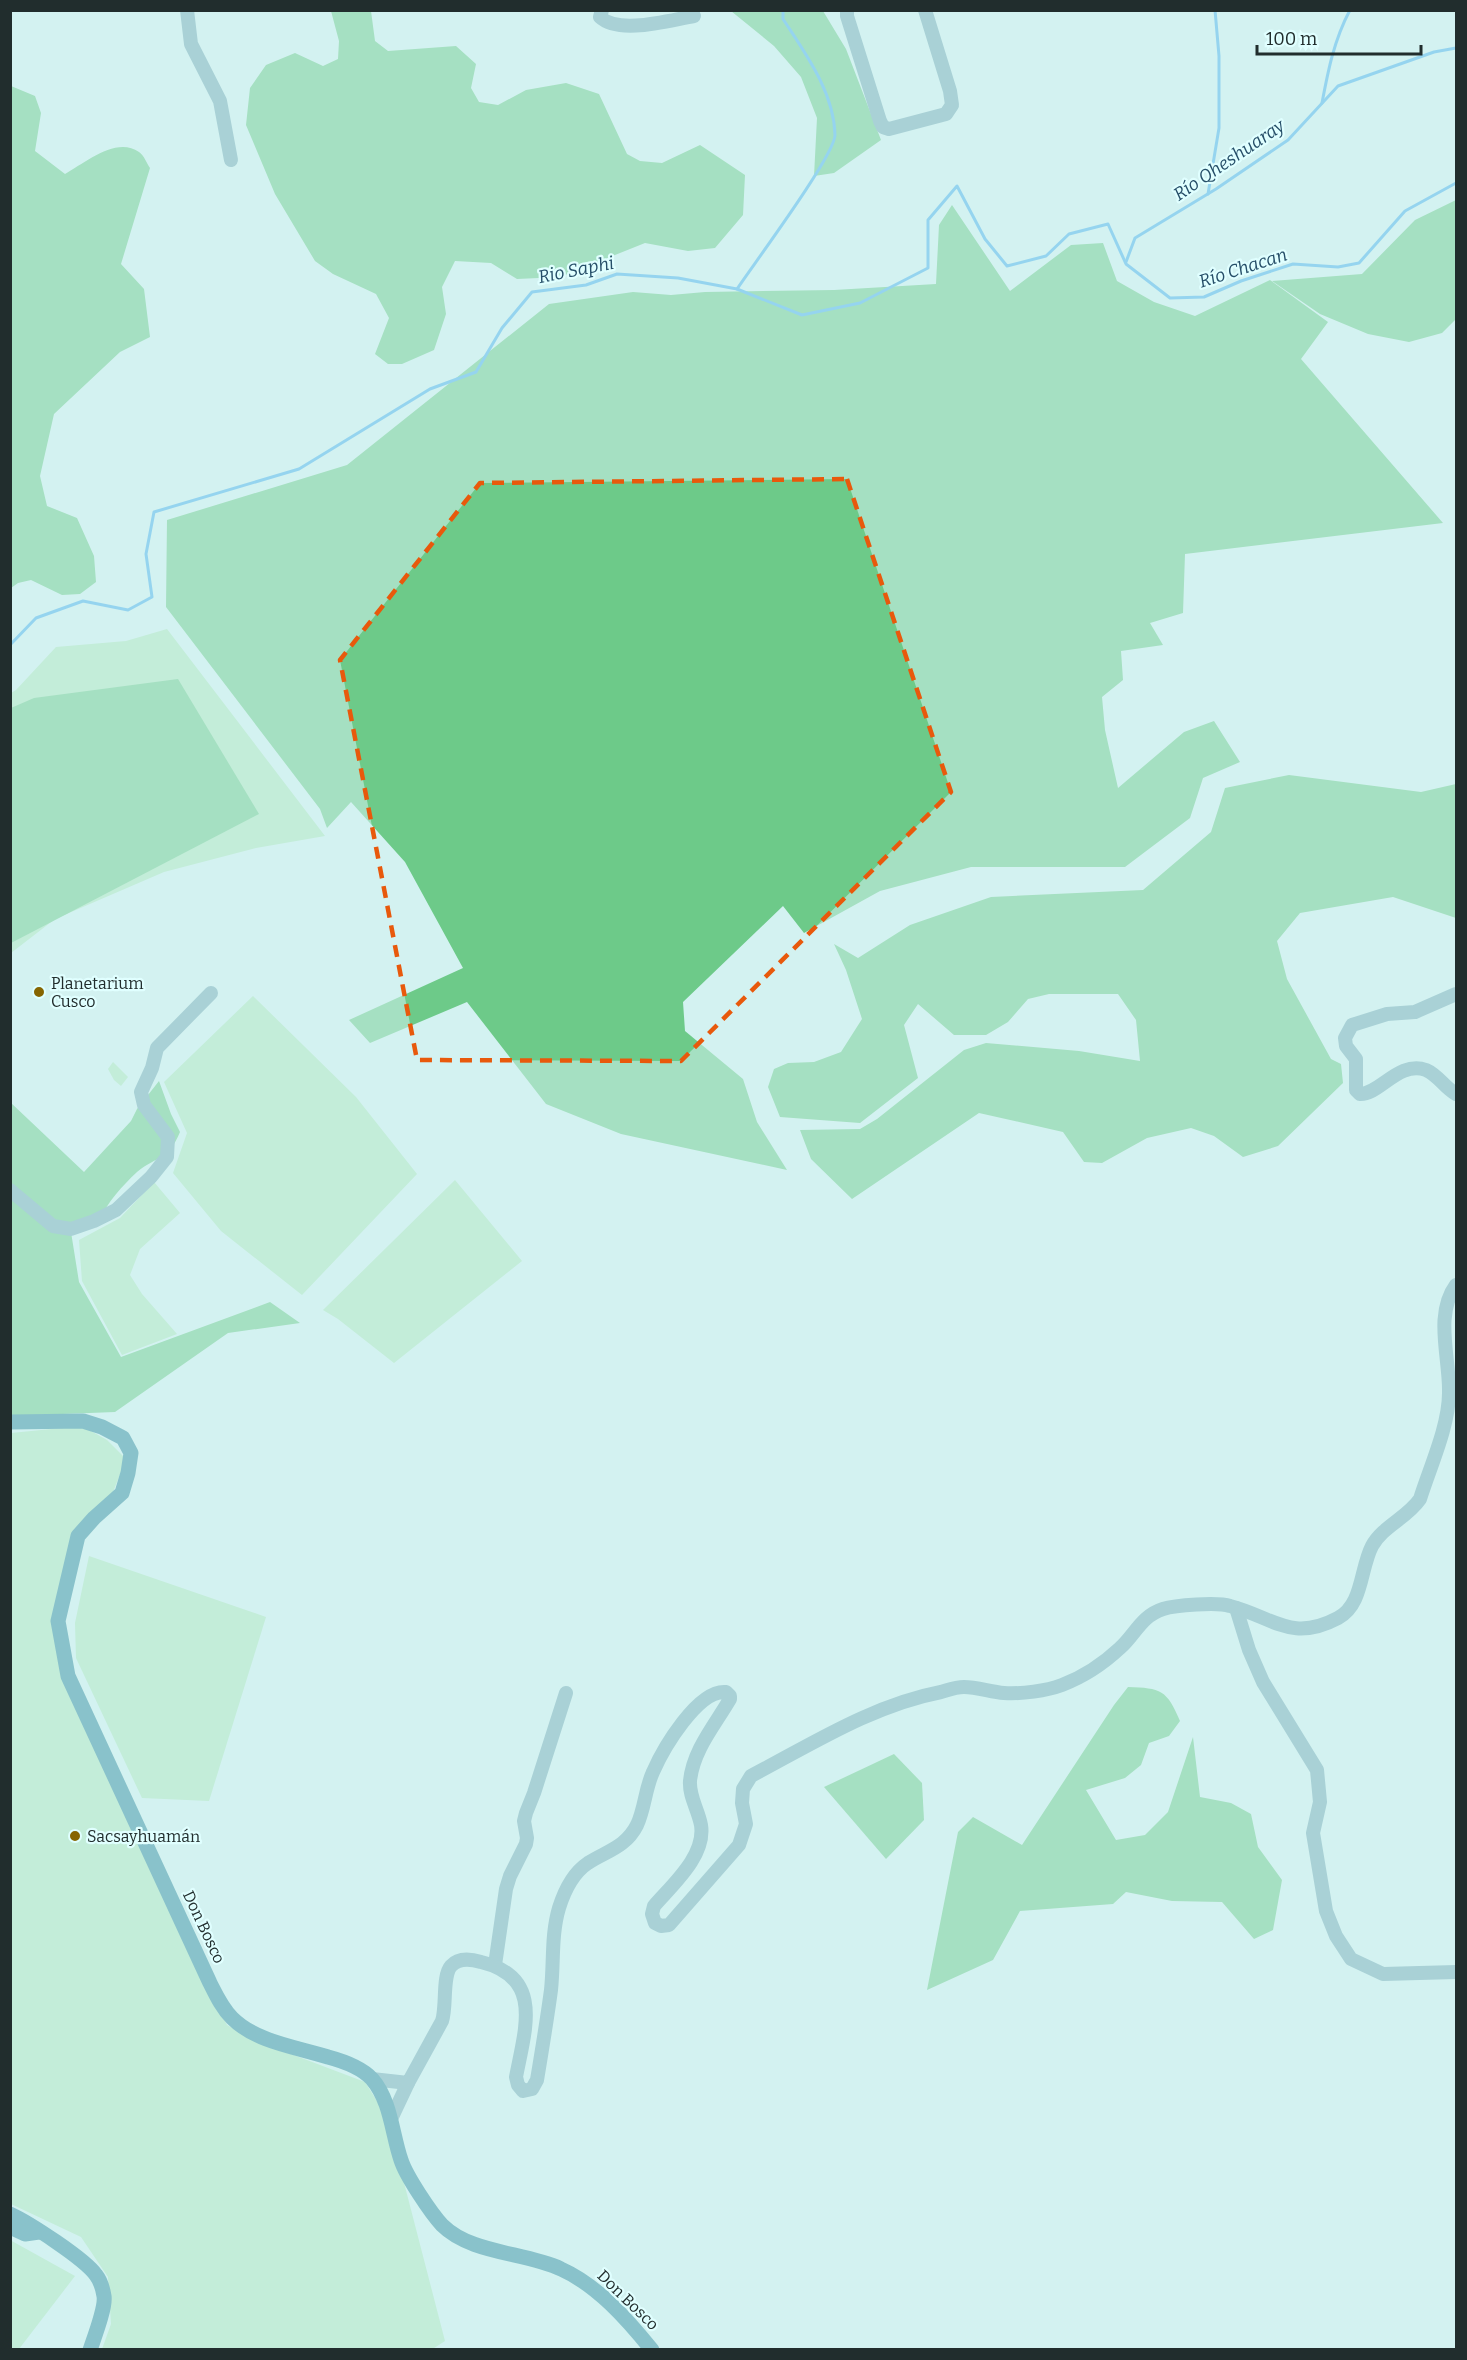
<svg xmlns="http://www.w3.org/2000/svg" width="1467" height="2360" viewBox="0 0 1467 2360" font-family="Bitter,serif">
  <style>
    .green { fill: #afe6bc }
    .forest { fill: #6dca89 }
    .lines { fill: none; stroke-linecap: round; stroke-linejoin: round }
    .stream { stroke: #4bb0ed; stroke-width: 3 }
    .street { stroke: #75a9b7; stroke-width: 14 }
    .secondary { stroke: #30889d; stroke-width: 15 }
    .marked { fill: none; stroke: #e8590c; stroke-width: 4.5; stroke-dasharray: 12 8; stroke-linejoin: round }
    .poi-dot { fill: #866500; stroke: #e0ffff; stroke-width: 2 }
    .labels { text-anchor: middle; dominant-baseline: central; stroke-width: 4.5; stroke-linejoin: round; paint-order: stroke }
    .poi-label { font-size: 16px; fill: #212d2d; stroke: #e0ffff; text-anchor: start }
    .street-label { font-size: 16px; fill: #212d2d; stroke: #e0ffff }
    .water-label { font-size: 18px; font-style: italic; fill: #254e68; stroke: #e0ffff }
  </style>
  <rect width="100%" height="100%" fill="#d3f2f1"/>
  <g class="green">
    <polygon points="167,629 325,836 256,848 164,872 55,919 11,953 11,693 16,690 56,647 126,641"/>
    <polygon points="253,996 356,1097 417,1174 302,1295 221,1231 173,1173 187,1133 164,1082"/>
    <polygon points="113,1062 128,1077 121,1086 114,1080 108,1069"/>
    <polygon points="455,1180 522,1261 394,1363 338,1319 323,1310"/>
    <polygon points="154,1182 180,1213 140,1249 130,1275 142,1294 177,1334 122,1355 82,1281 79,1240 120,1218"/>
    <polygon points="82,1426 107,1440 126,1459 106,1510 72,1554 57,1620 67,1677 211,1995 227,2025 254,2040 365,2082 387,2117 445,2341 431,2350 102,2349 111,2324 108,2277 81,2237 11,2204 11,1433"/>
    <polygon points="89,1556 266,1617 209,1801 142,1798 76,1658 75,1623"/>
    <polygon points="10,2240 75,2276 19,2349 11,2349"/>
  </g>
  <g class="forest">
    <polygon points="331,11 371,11 375,41 388,51 456,46 476,64 471,88 479,102 498,105 526,90 566,83 599,94 627,154 640,161 662,163 700,145 745,175 743,215 715,248 688,251 645,243 560,277 517,279 491,263 455,261 442,287 446,314 434,350 402,364 388,364 375,354 389,318 376,294 333,274 315,261 275,194 246,125 250,88 266,65 295,53 323,66 338,59 339,41"/>
    <polygon points="731,11 823,11 846,49 881,140 834,173 814,176 817,118 801,77 774,46"/>
    <path d="M11,86L35,96L41,113L35,151L65,174C85,163 116,136 139,152C144,155 147,164 150,168L121,264L144,289L150,337L120,352L54,414L40,476L47,506L77,518L94,556L96,582L80,594L62,595L31,580L18,583L11,588Z"/>
    <polygon points="1456,200 1456,319 1442,333 1409,342 1368,334 1320,314 1272,281 1362,274 1415,220"/>
    <polygon points="952,205 1010,291 1071,245 1103,243 1117,281 1154,302 1195,316 1270,280 1328,322 1301,359 1443,523 1185,554 1183,613 1150,623 1163,645 1121,651 1123,680 1102,697 1105,730 1118,788 1184,732 1214,721 1240,762 1203,778 1190,818 1125,867 971,867 880,891 804,933 783,906 683,1002 685,1031 743,1079 757,1122 787,1170 621,1134 546,1104 467,1002 370,1043 349,1020 463,968 405,862 351,802 327,828 320,809 166,607 167,520 347,465 549,304 633,292 671,295 705,292 834,290 936,284 939,225"/>
    <polygon points="178,679 259,814 11,943 11,708 34,698"/>
    <polygon points="1289,775 1421,792 1456,784 1456,918 1393,897 1300,913 1277,941 1287,979 1331,1059 1341,1064 1343,1083 1278,1146 1243,1157 1214,1136 1191,1128 1147,1138 1102,1163 1084,1162 1063,1132 979,1113 852,1199 811,1159 800,1130 860,1129 877,1119 964,1050 986,1043 1079,1051 1140,1061 1136,1020 1118,994 1049,994 1028,999 1008,1022 986,1035 954,1035 918,1004 904,1025 918,1078 860,1123 780,1117 768,1087 774,1069 788,1063 814,1062 841,1052 862,1019 846,970 834,944 858,958 910,925 991,897 1143,890 1211,832 1225,788"/>
    <path d="M159,1081L171,1114L180,1132C168,1161 158,1155 137,1172C122,1186 108,1202 99,1220L71,1232L79,1282L121,1357L270,1302L300,1323L228,1333L115,1412L11,1416L10,1102L84,1172L131,1121L137,1109Z"/>
    <path d="M1128,1687C1161,1688 1167,1690 1180,1721L1169,1736L1149,1743L1141,1765L1125,1778L1086,1790L1116,1840L1145,1835L1168,1812L1193,1737L1200,1797L1231,1803L1251,1814L1258,1847L1282,1880L1273,1930L1254,1939L1222,1902L1172,1901L1126,1892L1113,1904L1020,1911L993,1960L927,1990L958,1832L973,1817L1022,1845L1114,1705Z"/>
    <polygon points="894,1754 922,1783 924,1820 886,1859 824,1787"/>
  </g>
  <g class="lines">
    <g class="stream">
      <path d="M1322,103C1328,71 1334,40 1350,10"/>
      <polyline points="1208,194 1219,128 1219,56 1215,10"/>
      <polyline points="1126,262 1135,238 1216,189 1288,140 1338,86 1434,52 1456,48"/>
      <path d="M737,289C753,265 835,155 835,135C834,92 805,53 783,19V10"/>
      <polyline points="10,645 36,618 83,601 128,610 152,597 146,554 154,512 299,469 430,389 476,372 502,328 532,292 586,285 617,274 678,278 737,289 802,315 860,303 928,268 928,220 957,186 985,239 1007,266 1046,256 1069,234 1108,224 1126,264 1170,298 1204,297 1241,281 1293,264 1338,267 1359,263 1405,211 1456,183"/>
    </g>
    <g class="street">
      <polyline points="187,10 191,44 220,101 231,160"/>
      <path d="M602,10L600,17C619,35 670,20 694,16"/>
      <polyline points="847,10 847,16 880,121 883,127 889,129 946,114 952,105 950,91 925,10"/>
      <path d="M1456,994L1415,1012L1387,1014L1352,1025L1345,1038L1346,1046L1356,1059V1090L1360,1094C1379,1095 1399,1060 1426,1070C1438,1075 1445,1088 1456,1094"/>
      <polyline points="10,1190 53,1226 71,1229 94,1221 116,1210 151,1177 167,1157 168,1137 144,1105 141,1092 152,1068 157,1048 211,993"/>
      <polyline points="1236,1608 1249,1650 1263,1682 1317,1770 1320,1802 1313,1833 1326,1911 1336,1936 1351,1959 1383,1974 1456,1972"/>
      <polyline points="495,1965 506,1889 510,1876 526,1844 527,1838 524,1821 526,1813 534,1793 566,1693"/>
      <path d="M372,2079L408,2083L442,2021C447,2006 442,1976 451,1966C459,1957 471,1959 481,1962C544,1977 525,2029 516,2077L518,2085L523,2091L532,2089L537,2080C542,2050 547,2020 551,1990C554,1962 551,1935 559,1908C564,1892 573,1873 588,1863C607,1851 626,1847 637,1825C645,1808 645,1789 653,1772C663,1749 698,1689 726,1692L730,1696V1699C715,1725 693,1750 690,1781C689,1797 698,1809 701,1825C706,1856 672,1885 654,1906L652,1914L655,1923L661,1926L669,1925L739,1845L746,1824L742,1803L743,1789L751,1776C812,1744 873,1705 941,1692C948,1690 956,1687 964,1687C977,1687 991,1692 1004,1693C1022,1694 1046,1691 1062,1685C1083,1677 1104,1663 1120,1648C1135,1635 1141,1616 1163,1609C1175,1605 1218,1602 1230,1606C1273,1617 1291,1643 1338,1618C1363,1605 1360,1569 1372,1546C1383,1526 1407,1518 1420,1499C1430,1467 1449,1426 1449,1393C1450,1358 1434,1315 1456,1285"/>
      <polyline points="391,2119 408,2083"/>
    </g>
    <g class="secondary">
      <path d="M10,1422L83,1421L102,1427L123,1438L131,1453L128,1473L122,1493L94,1518L78,1536L58,1621L68,1676L210,1983C216,1995 222,2008 232,2018C256,2042 296,2047 328,2057C343,2061 361,2067 372,2079C391,2101 392,2134 401,2160C406,2176 431,2213 442,2225C471,2254 525,2252 561,2269C597,2285 627,2319 652,2350"/>
      <path d="M10,2214C28,2222 85,2259 96,2275C100,2280 103,2290 104,2296C106,2307 94,2338 90,2350"/>
      <polyline points="10,2227 25,2234 39,2232"/>
    </g>
  </g>
  <path d="M0 0H1467V2360H0ZM847,479L951,792L681,1061L417,1060L340,660L480,483Z" fill="#d3f2f1" fill-opacity=".55" fill-rule="evenodd"/>
  <path class="marked" d="M847,479L951,792L681,1061L417,1060L340,660L480,483Z"/>
  <g class="poi-dot">
    <circle cx="39" cy="992" r="6"/>
    <circle cx="75" cy="1836" r="6"/>
  </g>
  <g class="labels">
    <g class="poi-label">
      <text x="51" y="983">Planetarium<tspan x="51" dy="18">Cusco</tspan></text>
      <text x="87" y="1836">Sacsayhuamán</text>
    </g>
    <g class="street-label">
      <text transform="translate(204 1927) rotate(65)">Don Bosco</text>
      <text transform="translate(628 2300) rotate(44)">Don Bosco</text>
    </g>
    <g class="water-label">
      <text transform="translate(1229 160) rotate(-34)">Río Qheshuaray</text>
      <text transform="translate(1243 268) rotate(-18)">Río Chacan</text>
      <text transform="translate(576 270) rotate(-11)">Rio Saphi</text>
    </g>
  </g>
  <rect width="1467" height="2360" fill="none" stroke="#212d2d" stroke-width="24"/>
  <path d="M1257 45v9h164v-9" fill="none" stroke="#212d2d" stroke-width="3"/>
  <text x="1266" y="45" font-size="18" fill="#212d2d" stroke="#e0ffff" stroke-width="4.5" paint-order="stroke">100 m</text>
</svg>
